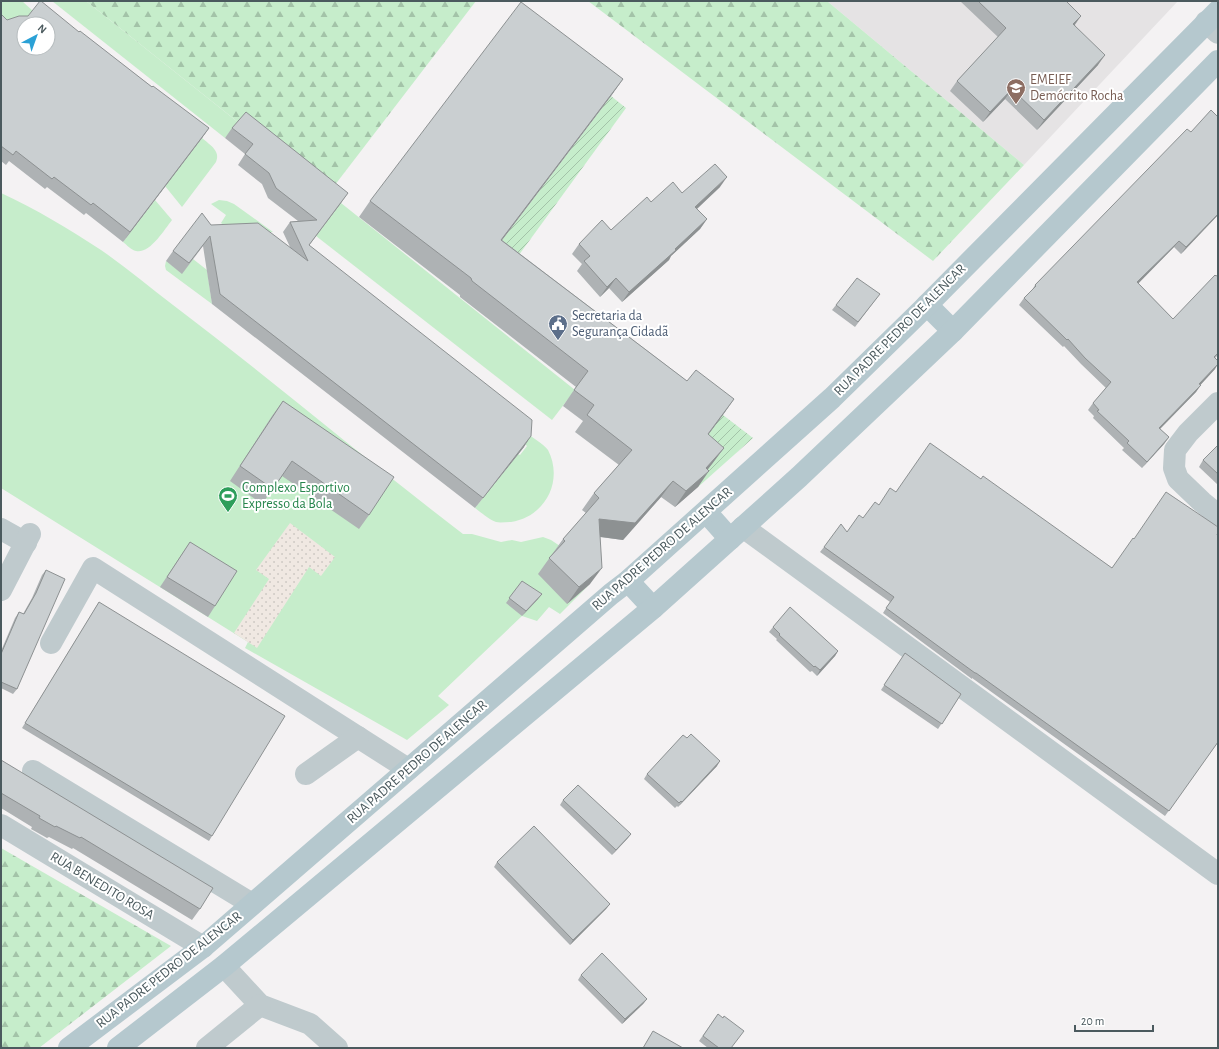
<svg xmlns="http://www.w3.org/2000/svg" width="1219" height="1049" viewBox="0 0 1219 1049" font-family="'Alegreya Sans',sans-serif">
  <style>
    .education { fill: #e5e3e4 }
    .grass { fill: #c6edcb }
    .forest { fill: url(#forest-firs) }
    .sand { fill: url(#sand-dots) }
    .garden { fill: url(#garden-furrows) }
    .lines { fill: none; stroke-linecap: round; stroke-linejoin: round }
    .minor { stroke: #bfcacd; stroke-width: 22 }
    .major { stroke: #b5c8ce; stroke-width: 22 }
    .wall { fill: #aeb2b4 }
    .shaded-wall { fill: #8d9192 }
    .building { fill: #cacfd1; stroke: #8d9192; fill-rule: evenodd }
    .labels { text-anchor: middle; dominant-baseline: central; stroke-width: 4; stroke-linejoin: round; paint-order: stroke }
    .education-label { font-size: 14px; fill: #785e54; stroke: #fff; text-anchor: start }
    .service-label { font-size: 14px; fill: #4e5e75; stroke: #fff; text-anchor: start }
    .street-label { font-size: 14px; fill: #4b5a5e; stroke: #fff }
    .leisure-label { font-size: 14px; fill: #27864d; stroke: #fff; text-anchor: start }
  </style>
  <defs>
    <pattern id="forest-firs" width="22" height="20" patternUnits="userSpaceOnUse"><rect width="22" height="20" fill="#c6edcb"/><path d="M5 1l3.5 6h-7zM16 11l3.5 6h-7z" fill="#a3c3a8"/></pattern>
    <pattern id="sand-dots" width="8" height="8" patternUnits="userSpaceOnUse"><rect width="8" height="8" fill="#f0e8e2"/><path d="M2 2h.1M6 6h.1" fill="none" stroke="#cfc9c4" stroke-width="1.8" stroke-linecap="round"/></pattern>
    <pattern id="garden-furrows" width="10" height="10" patternUnits="userSpaceOnUse"><rect width="10" height="10" fill="#c6edcb"/><path d="M-1 1l2-2M0 10L10 0M9 11l2-2" fill="none" stroke="#a3c3a8"/></pattern>
  </defs>
  <rect width="100%" height="100%" fill="#f4f2f3"/>
  <polygon class="education" points="827,1 1178,1 1024,165"/>
  <g class="grass">
    <polygon points="1,1 22,1 33,11 20,28 1,30"/>
    <polygon points="52,1 86,1 239,123 225,138"/>
    <path d="M202,138C210,145 221,151 216,162L182,207L165,186Z"/>
    <path d="M1,193C36,209 69,229 101,250C126,267 149,287 173,305C271,379 365,459 463,534H472L501,542L512,540L521,542L543,537L551,540L560,546L539,573L567,603L590,584L560,614L549,607L537,621L522,616L438,696L449,705L407,740L245,648L248,642L1,488Z"/>
    <path d="M155,200L172,220C164,230 150,254 136,251C131,250 127,245 123,242Z"/>
    <polygon points="219,200 227,201 234,204 273,232 235,234 221,223 226,215 211,204"/>
    <polygon points="341,203 575,390 552,420 316,236"/>
    <polygon points="193,259 207,270 212,304 166,270 165,266 166,261 182,273"/>
    <path d="M524,431C530,436 544,444 548,450C564,481 545,517 511,522C506,522 500,523 496,522C488,519 482,513 475,508L518,454L520,455L527,446L524,443Z"/>
  </g>
  <g class="forest">
    <polygon points="86,1 476,1 328,194"/>
    <polygon points="588,1 827,1 1024,165 933,261"/>
    <polygon points="1,848 171,946 39,1048 1,1048"/>
  </g>
  <polygon class="sand" points="290,523 335,557 321,576 309,567 257,648 234,633 269,579 256,570"/>
  <g class="garden">
    <polygon points="611,96 626,108 516,259 490,256"/>
    <polygon points="723,415 753,438 698,487 668,420"/>
  </g>
  <g class="lines">
    <g class="minor">
      <polyline points="1206,22 1218,33"/>
      <polyline points="1218,403 1188,433 1175,450 1174,468 1178,479 1202,502 1218,515"/>
      <polyline points="743,527 1218,874"/>
      <polyline points="1,529 26,543"/>
      <polyline points="1,590 30,534"/>
      <polyline points="51,643 93,568 408,769"/>
      <polyline points="33,771 252,904"/>
      <polyline points="306,774 358,737"/>
      <polyline points="1,825 203,947"/>
      <polyline points="224,966 260,1005 310,1024 337,1048"/>
      <polyline points="207,1048 260,1005"/>
    </g>
    <g class="major">
      <polyline points="927,305 953,331"/>
      <polyline points="706,512 730,539"/>
      <polyline points="628,581 653,608"/>
      <polyline points="69,1048 203,947 611,594 628,581 832,398 922,310 1218,11"/>
      <polyline points="118,1048 224,966 653,608 730,539 799,477 953,331 1218,61"/>
    </g>
  </g>
  <g class="wall">
    <polygon points="960,1 1066,1 1075,25 1098,65 1037,130 1005,99 983,122 950,91 957,81 998,37"/>
    <polygon points="1,14 7,20 79,32 152,87 209,128 202,138 123,242 86,213 84,215 47,187 45,189 9,161 6,165 1,161"/>
    <polygon points="623,79 611,96 502,240 687,381 734,399 708,435 724,448 708,469 698,487 675,507 661,497 623,540 600,537 590,584 567,604 538,574 563,539 586,513 582,510 594,493 619,465 575,432 583,421 563,406 576,387 460,297 460,295 359,217 370,201"/>
    <polygon points="1218,117 1218,215 1181,254 1174,247 1138,283 1173,319 1218,275 1218,355 1215,358 1215,369 1200,385 1196,392 1160,429 1169,437 1164,444 1142,468 1122,450 1124,448 1093,418 1094,416 1088,410 1093,403 1106,388 1081,364 1064,346 1063,347 1019,305 1024,298 1032,290 1035,285 1191,132"/>
    <polygon points="232,128 341,203 309,245 524,447 475,508 212,304 203,246 182,274 166,261 173,251 211,225 290,247 283,232 290,222 298,221 268,198 262,184 238,165 245,154 225,138"/>
    <polygon points="720,187 697,209 707,219 700,229 671,256 669,260 622,302 609,288 600,297 577,271 582,264 572,254 579,244 611,230 651,202 682,193"/>
    <polygon points="876,299 855,327 832,310 836,305"/>
    <polygon points="283,401 369,515 359,529 282,476 262,504 230,481 272,416"/>
    <polygon points="1218,446 1218,485 1199,467 1203,460"/>
    <polygon points="981,479 1112,568 1134,539 1217,535 1218,742 1165,816 972,678 972,679 883,613 890,602 820,552 824,547 847,532 863,518 896,492"/>
    <polygon points="190,542 215,606 208,617 160,587"/>
    <polygon points="46,570 17,689 13,694 1,688 1,651 15,618 19,612 23,614 32,598 42,575"/>
    <polygon points="522,581 538,599 522,616 506,603"/>
    <polygon points="99,602 212,836 209,841 22,728"/>
    <polygon points="773,627 838,651 835,656 817,676 812,671 810,672 776,640 777,639 769,632"/>
    <polygon points="905,653 961,694 938,729 881,690"/>
    <polygon points="687,738 717,766 678,807 677,806 675,808 644,779 647,774"/>
    <polygon points="1,760 200,909 192,920 73,848 72,849 49,837 47,838 31,829 32,827 1,808"/>
    <polygon points="563,800 631,834 627,839 612,855 560,805"/>
    <polygon points="497,862 610,904 606,909 570,945 494,867"/>
    <polygon points="581,975 647,999 643,1004 622,1024 578,980"/>
    <polygon points="718,1014 731,1048 708,1048 699,1041"/>
  </g>
  <g class="shaded-wall">
    <polygon points="1081,16 1074,26 1073,24"/>
    <polygon points="1105,55 1098,65 1037,130 1044,120"/>
    <polygon points="623,79 611,96 490,256 501,240"/>
    <polygon points="1012,89 1005,99 983,122 990,112"/>
    <polygon points="209,128 202,138 123,242 130,232"/>
    <polygon points="727,177 720,187 688,217 695,207"/>
    <polygon points="348,193 341,203 304,252 309,245"/>
    <polygon points="1218,214 1218,215 1181,254 1186,247"/>
    <polygon points="707,219 700,229 671,256 669,260 622,302 629,292"/>
    <polygon points="1179,241 1174,247 1133,289 1137,282"/>
    <polygon points="616,278 609,288 600,297 607,287"/>
    <polygon points="1218,364 1215,369 1195,391 1199,384"/>
    <polygon points="1201,385 1196,392 1154,435 1159,428"/>
    <polygon points="734,399 723,415 696,451 708,434"/>
    <polygon points="531,436 524,447 475,508 483,498"/>
    <polygon points="1169,437 1164,444 1142,468 1147,462"/>
    <polygon points="724,448 712,464 700,479 709,471 698,487 675,507 686,491 706,468"/>
    <polygon points="673,481 661,497 623,540 587,535 599,519"/>
    <polygon points="602,568 590,584 567,604 579,587"/>
    <polygon points="542,594 538,599 522,616 526,611"/>
    <polygon points="838,651 835,656 817,676 820,670"/>
    <polygon points="720,761 717,766 678,807 682,802"/>
    <polygon points="631,834 627,839 612,855 616,850"/>
    <polygon points="610,904 606,909 570,945 573,940"/>
    <polygon points="647,999 643,1004 622,1024 625,1019"/>
  </g>
  <g class="building">
    <path d="M40,1H41L79,32L80,31L152,87L153,86L209,128L130,232L93,203L91,205L54,177L52,179L16,151L13,155L1,146V14L7,20L19,16H28ZM24,24H48V48H24Z"/>
    <polygon points="978,1 1066,1 1081,16 1073,24 1105,55 1044,120 1012,89 990,112 957,81 1006,28"/>
    <polygon points="521,2 623,79 501,240 687,381 696,370 734,399 708,434 724,448 706,468 709,471 686,491 673,481 635,523 599,519 602,568 579,587 549,558 565,541 563,539 599,498 594,493 632,450 587,415 594,405 574,390 588,371 472,281 471,278 370,201"/>
    <polygon points="1211,110 1218,117 1218,214 1186,247 1179,241 1137,282 1173,319 1215,275 1216,276 1218,275 1218,353 1214,357 1218,361 1218,364 1199,384 1201,385 1159,428 1169,437 1147,462 1127,443 1129,441 1097,411 1099,410 1093,403 1111,382 1085,358 1068,339 1067,340 1024,298 1036,286 1035,285 1187,129 1191,132"/>
    <polygon points="246,112 348,193 309,245 532,420 531,436 483,498 220,294 210,236 189,263 173,251 202,213 211,225 258,223 308,261 290,222 317,220 276,188 269,173 245,154 253,144 232,128"/>
    <polygon points="715,164 727,177 695,207 707,219 675,249 676,250 629,292 616,278 607,287 584,261 590,256 579,244 602,220 611,230 647,197 651,202 673,182 682,193"/>
    <polygon points="857,278 880,294 858,322 836,305"/>
    <polygon points="283,401 394,477 369,515 292,461 273,489 240,466"/>
    <polygon points="930,443 981,479 983,476 1112,568 1133,538 1134,539 1166,492 1218,527 1218,532 1217,535 1218,536 1218,742 1169,811 976,673 975,673 886,608 894,597 824,547 841,524 847,532 859,515 863,518 875,502 879,505 890,488 896,492"/>
    <polygon points="1218,445 1218,474 1203,460"/>
    <polygon points="190,542 237,571 215,606 167,577"/>
    <polygon points="46,570 65,579 17,689 1,682 1,654 19,612 24,614 36,593"/>
    <polygon points="522,581 542,594 526,611 509,598"/>
    <polygon points="99,602 285,716 212,836 25,723"/>
    <polygon points="790,607 838,651 820,670 815,666 814,667 779,635 780,634 773,627"/>
    <polygon points="905,653 961,694 942,724 884,685"/>
    <polygon points="691,734 720,761 682,802 681,801 679,803 647,774 683,735 687,738"/>
    <polygon points="1,760 213,888 200,909 81,837 80,838 56,826 55,827 39,818 40,816 1,793"/>
    <polygon points="578,785 631,834 616,850 563,800"/>
    <polygon points="534,826 610,904 573,940 497,862"/>
    <polygon points="602,953 647,999 625,1019 581,975"/>
    <polygon points="718,1014 723,1018 724,1016 744,1031 731,1048 719,1048 703,1036"/>
    <polygon points="653,1031 683,1048 643,1048"/>
  </g>
  <defs>
    <symbol id="school-pin" viewBox="-11 -11 22 30"><path d="M0 17L-7.5 6A9.5 9.5 0 1 1 7.5 6Z" fill="#8d6e63" stroke="#fff"/><path d="M0-5L7-2L0 1L-7-2ZM-4 1L0 2.5L4 1V4Q0 6-4 4Z" fill="#fff"/></symbol>
    <symbol id="civic-pin" viewBox="-11 -11 22 30"><path d="M0 17L-7.5 6A9.5 9.5 0 1 1 7.5 6Z" fill="#5c6f8a" stroke="#fff"/><path d="M-.6-6.5H3V-4.5H.6V-3L4-1V1h2V6H-6V1h2V-1L-.6-3ZM-1.2 2.5V6h2.4V2.5Z" fill="#fff"/></symbol>
    <symbol id="stadium-pin" viewBox="-11 -11 22 30"><path d="M0 17L-7.5 6A9.5 9.5 0 1 1 7.5 6Z" fill="#2e9e5b" stroke="#fff"/><path d="M0-5a6.5 5 0 1 0 0 10a6.5 5 0 1 0 0-10ZM-3.5-1.8h7v3.6h-7Z" fill="#fff"/></symbol>
  </defs>
  <g fill-rule="evenodd">
    <use href="#school-pin" x="1005" y="77" width="22" height="30"/>
    <use href="#civic-pin" x="547" y="313" width="22" height="30"/>
    <use href="#stadium-pin" x="217" y="485" width="22" height="30"/>
  </g>
  <g class="labels">
    <g class="education-label">
      <text x="1030" y="80">EMEIEF<tspan x="1030" dy="16">Demócrito Rocha</tspan></text>
    </g>
    <g class="service-label">
      <text x="572" y="316">Secretaria da<tspan x="572" dy="16">Segurança Cidadã</tspan></text>
    </g>
    <g class="street-label">
      <text transform="translate(900 330) rotate(-45)">RUA PADRE PEDRO DE ALENCAR</text>
      <text transform="translate(662 549) rotate(-41)">RUA PADRE PEDRO DE ALENCAR</text>
      <text transform="translate(417 762) rotate(-41)">RUA PADRE PEDRO DE ALENCAR</text>
      <text transform="translate(102 886) rotate(31)">RUA BENEDITO ROSA</text>
      <text transform="translate(169 970) rotate(-38)">RUA PADRE PEDRO DE ALENCAR</text>
    </g>
    <g class="leisure-label">
      <text x="242" y="488">Complexo Esportivo<tspan x="242" dy="16">Expresso da Bola</tspan></text>
    </g>
  </g>
  <rect width="1219" height="1049" fill="none" stroke="#4b5a5e" stroke-width="4"/>
  <g transform="translate(36 36) rotate(41)"><circle r="19" fill="#ffffff" stroke="#b7bdbf"/>
  <path d="M0-3L7 15L0 10L-7 15Z" fill="#2ba1d6"/>
  <text y="-6" font-size="11" font-weight="bold" text-anchor="middle" fill="#4b5a5e">N</text>
  </g>
  <path d="M1075 1025v6h78v-6" fill="none" stroke="#4b5a5e" stroke-width="2"/>
  <text x="1081" y="1025" font-size="12" fill="#4b5a5e" stroke="#ffffff" stroke-width="3" paint-order="stroke">20 m</text>
</svg>
